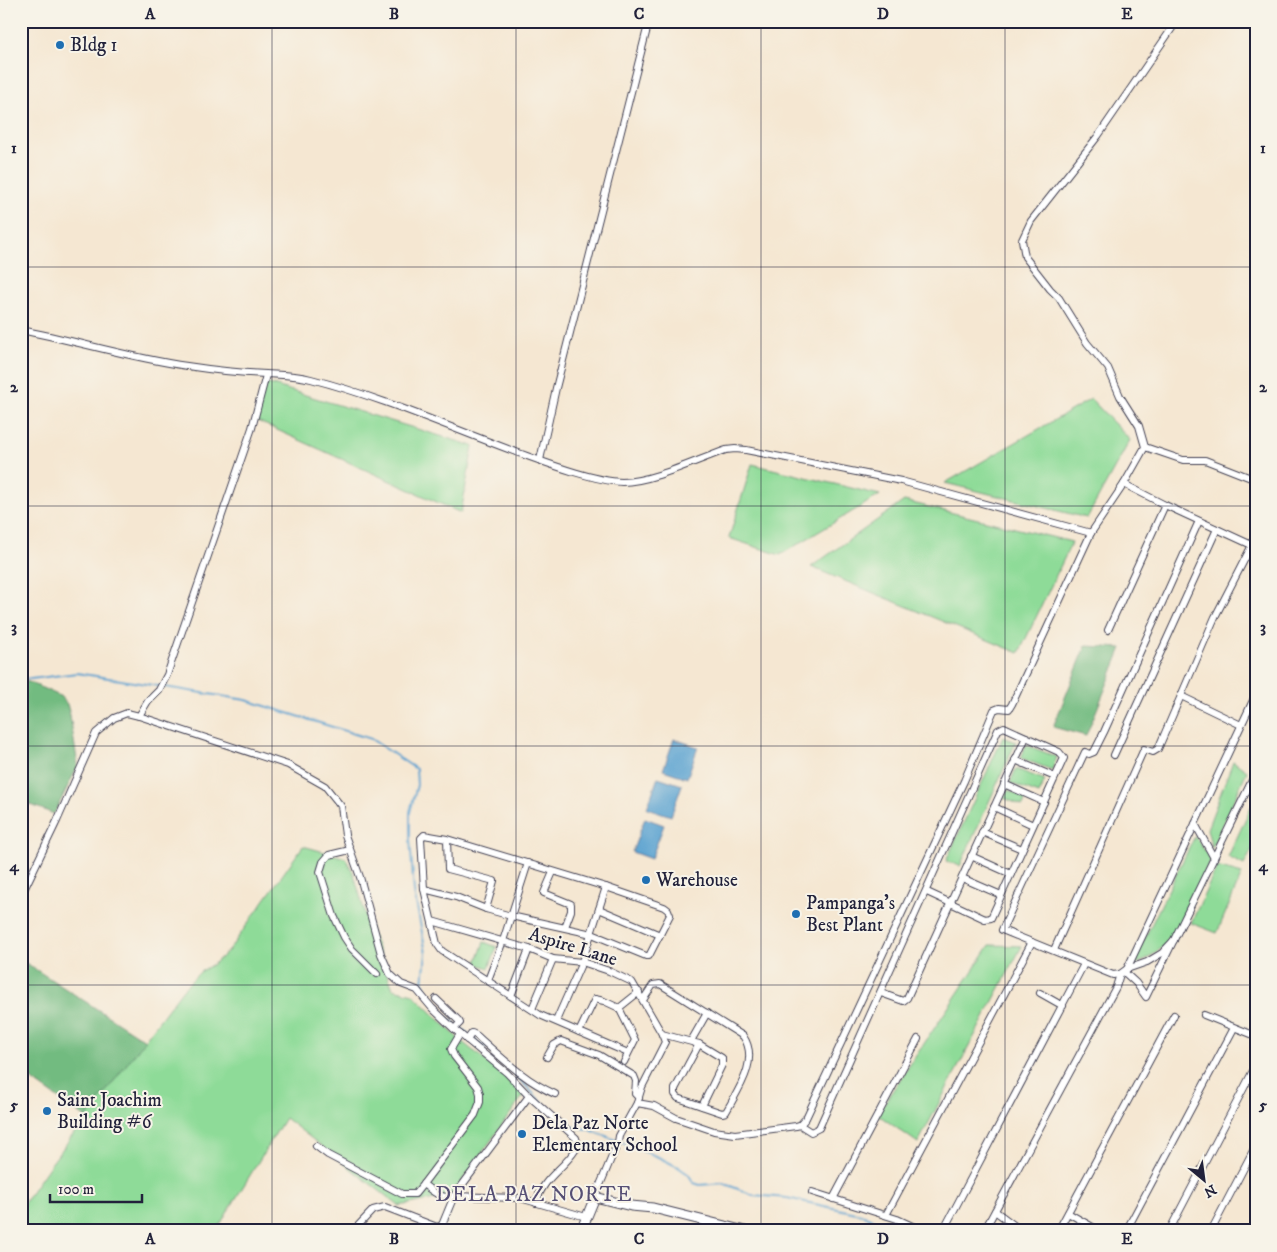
<svg xmlns="http://www.w3.org/2000/svg" width="1277" height="1252" viewBox="0 0 1277 1252" font-family="'IM FELL DW Pica',serif">
  <style>
    .green { fill: #8edb98; stroke: #587e6a }
    .forest { fill: #72bb80; stroke: #4a6e5e }
    .water { fill: #59a1d0; stroke: #3e6286 }
    .lines { fill: none; stroke-linecap: round; stroke-linejoin: round }
    .stream { stroke: #59a1d0; stroke-width: 2 }
    .street-casing { stroke: #424052; stroke-width: 8 }
    .secondary-casing { stroke: #424052; stroke-width: 11 }
    .street { stroke: #fff; stroke-width: 6 }
    .secondary { stroke: #fff; stroke-width: 9 }
    .grid { fill: none; stroke: #22223b; stroke-width: 1; stroke-opacity: 0.55 }
    .poi-dot { fill: #1f6fb2; stroke: #f7f3e8; stroke-width: 2 }
    .labels { text-anchor: middle; dominant-baseline: central; stroke-width: 4; stroke-linejoin: round; paint-order: stroke }
    .poi-label { font-size: 19px; fill: #22223b; stroke: #f7f3e8; text-anchor: start }
    .street-label { font-size: 19px; fill: #22223b; stroke: #f7f3e8 }
    .quarter-label { font-size: 21px; letter-spacing: 1px; fill: #575075; stroke: #f7f3e8 }
    .neatline { fill: none; stroke: #22223b; stroke-width: 2 }
    .grid-label { font-size: 16px; text-anchor: middle; font-weight: bold; fill: #22223b }
  </style>
  <rect width="100%" height="100%" fill="#f7f3e8"/>
  <filter id="ink" filterUnits="userSpaceOnUse"><feTurbulence type="fractalNoise" baseFrequency=".02" numOctaves="2"/><feDisplacementMap in="SourceGraphic" scale="10" xChannelSelector="R" yChannelSelector="G"/><feConvolveMatrix kernelMatrix="1 2 1 2 8 2 1 2 1" color-interpolation-filters="sRGB"/></filter>
  <filter id="wash" filterUnits="userSpaceOnUse"><feTurbulence type="fractalNoise" baseFrequency=".0096" numOctaves="4" result="noise"/><feDisplacementMap in="SourceGraphic" scale="20" xChannelSelector="R" yChannelSelector="G"/><feGaussianBlur stdDeviation="1.12" result="paint"/><feColorMatrix in="noise" values="0 0 0 0 0 0 0 0 0 0 0 0 0 0 0 0 0 1.4 0 .05"/><feComposite in="paint" operator="in"/></filter>
  <g filter="url(#wash)">
    <rect width="100%" height="100%" fill="#f5e7d2"/>
    <g class="green">
      <polygon points="266,383 473,446 461,513 255,420"/>
      <polygon points="1091,399 1130,440 1087,518 945,483"/>
      <polygon points="752,464 880,495 780,555 729,538"/>
      <polygon points="904,501 1072,542 1019,653 811,567"/>
      <polygon points="1003,737 1016,742 960,866 946,861"/>
      <polygon points="1026,745 1057,757 1052,770 1021,758"/>
      <polygon points="1233,761 1247,771 1212,848 1207,829"/>
      <polygon points="1016,769 1045,780 1039,794 1010,783"/>
      <polygon points="1008,790 1026,798 1023,806 1004,798"/>
      <polygon points="1256,796 1256,842 1244,865 1228,857"/>
      <polygon points="1195,836 1211,860 1172,940 1146,960 1131,966"/>
      <polygon points="303,846 346,858 354,874 365,914 393,989 413,994 461,1041 505,1076 523,1096 451,1196 399,1206 285,1118 216,1231 21,1231 21,1207 51,1164 183,989 200,972 215,963 229,950"/>
      <polygon points="1217,867 1242,874 1217,933 1191,923"/>
      <polygon points="484,942 497,947 489,968 476,964"/>
      <polygon points="990,945 1022,946 918,1143 877,1114"/>
    </g>
    <g class="forest">
      <polygon points="1086,646 1122,648 1086,736 1053,727"/>
      <polygon points="21,681 29,682 60,696 67,704 70,715 78,766 54,814 21,801"/>
      <polygon points="21,960 145,1040 86,1118 21,1072"/>
    </g>
    <g class="water">
      <polygon points="674,739 698,747 687,778 663,770"/>
      <polygon points="658,777 682,785 671,816 647,808"/>
      <polygon points="645,818 664,825 651,859 632,852"/>
    </g>
    <g class="lines">
      <g class="stream">
        <polyline points="21,678 31,679 77,673 246,700 371,739 416,769 417,785 410,812 410,839 414,892 426,953 423,983 428,994 445,1016 456,1024"/>
        <polyline points="460,1027 468,1034"/>
        <polyline points="472,1037 486,1048"/>
        <polyline points="510,1069 546,1107"/>
        <polyline points="560,1120 572,1127 588,1129 658,1157 678,1167 688,1174 694,1183 700,1185 723,1183 753,1195 787,1198 861,1214 898,1231"/>
      </g>
    </g>
  </g>
  <g filter="url(#ink)">
    <g class="lines">
      <defs>
        <g id="street">
          <path d="M21,330C77,341 131,358 187,366C213,370 240,373 266,374C281,375 296,375 311,379C385,398 455,430 527,456C552,465 596,481 622,482C651,482 697,460 726,450L735,449L746,450L901,481L1091,533L1124,484L1165,505L1256,547"/>
          <polyline points="1145,447 1183,460 1205,460 1256,480"/>
          <polyline points="540,460 556,388 649,21"/>
          <polyline points="1124,484 1145,447 1139,426 1120,396 1108,368 1087,343 1059,298 1050,289 1025,257 1022,240 1031,221 1098,136 1177,21"/>
          <polyline points="1108,630 1165,505"/>
          <polyline points="1181,696 1241,725"/>
          <path d="M139,716L288,765L325,786L341,806L345,835L360,877L381,954L390,974L401,984L417,990L432,1008L454,1029L507,1073L529,1096L576,1138L578,1145L576,1149C563,1170 543,1177 536,1203"/>
          <polyline points="1114,755 1217,529"/>
          <polyline points="1015,760 1055,777"/>
          <polyline points="1004,784 1044,802"/>
          <polyline points="994,807 1033,825"/>
          <polyline points="982,832 1022,849"/>
          <polyline points="350,850 329,855 323,862 320,872 334,916 344,937 352,949 377,974"/>
          <polyline points="971,856 1011,874"/>
          <polyline points="1214,858 1195,824 1256,694"/>
          <polyline points="553,872 544,893 571,904 571,911 565,927"/>
          <polyline points="962,878 1001,895"/>
          <polyline points="424,889 421,838 424,835 447,839 606,887 664,907 668,910 670,915 649,956 646,956 592,934 511,916 486,909 494,881 448,869 447,839"/>
          <polyline points="21,896 57,821 96,733 114,718 127,713 139,716 148,701 159,690 167,675 252,428 266,375"/>
          <polyline points="486,909 456,897 424,889 437,944 442,951 540,1015 628,1053"/>
          <polyline points="599,909 660,935"/>
          <polyline points="432,921 529,949 553,959 582,962 609,971 632,982 662,1034 665,1042 642,1087 637,1103"/>
          <polyline points="1174,940 1162,953 1147,962 1127,969 1120,974 1113,975 1002,930 1085,752 1089,754 1094,752 1104,732 1199,521"/>
          <polyline points="1054,950 1144,749 1153,752 1158,749 1215,617 1252,545"/>
          <polyline points="1127,969 1195,824"/>
          <polyline points="1124,972 1136,983 1146,997 1256,772"/>
          <polyline points="488,980 503,941 528,863"/>
          <polyline points="881,993 903,1001 907,998 1026,737"/>
          <polyline points="1040,993 1063,1006"/>
          <polyline points="511,996 529,949"/>
          <polyline points="436,999 459,1021 460,1023 454,1029"/>
          <path d="M643,1000L653,985L660,984L743,1036C760,1060 738,1090 726,1112L722,1113L678,1098L675,1094V1089L699,1044"/>
          <polyline points="619,1008 635,1040 624,1062"/>
          <polyline points="532,1009 553,959"/>
          <polyline points="1204,1015 1256,1036"/>
          <polyline points="556,1021 582,962 606,887"/>
          <polyline points="579,1032 595,999 604,1001 619,1008 639,992"/>
          <polyline points="662,1034 699,1044 722,1058 722,1065 702,1106"/>
          <path d="M467,1040L472,1033L476,1035C501,1057 525,1081 555,1094"/>
          <polyline points="691,1041 707,1013"/>
          <polyline points="547,1057 554,1045 561,1041 599,1055 634,1076 636,1081 635,1094 639,1098"/>
          <polyline points="800,1125 811,1132 819,1128 998,730 1004,727 1059,752 1064,758 991,918 985,919 927,892"/>
          <path d="M316,1146L328,1155L402,1194H415L423,1184C432,1191 442,1200 454,1196L520,1198L586,1217"/>
          <polyline points="423,1184 475,1115 480,1102 480,1094 478,1087 454,1056 451,1049 460,1034"/>
          <polyline points="812,1192 897,1219 923,1231"/>
          <polyline points="595,1197 618,1142 619,1136 637,1103 654,1106 676,1118 714,1131 735,1134 796,1126 800,1125 806,1118 964,781 994,710 999,708 1009,709 1012,704 1091,533"/>
          <polyline points="833,1199 918,1039"/>
          <polyline points="995,1211 1019,1229"/>
          <polyline points="1068,1213 1098,1230"/>
          <polyline points="886,1215 1032,942"/>
          <polyline points="353,1231 373,1210 385,1207 437,1227 442,1225 454,1196 529,1096"/>
          <polyline points="943,1231 1084,964"/>
          <polyline points="984,1231 1116,987 1120,974"/>
          <polyline points="1058,1231 1174,1015"/>
          <polyline points="1126,1231 1234,1028"/>
          <polyline points="1169,1231 1256,1065"/>
          <polyline points="1211,1231 1256,1145"/>
        </g>
        <polyline id="secondary" points="581,1231 595,1197 631,1206 653,1208 745,1231"/>
      </defs>
      <use href="#street" class="street-casing"/>
      <use href="#secondary" class="secondary-casing"/>
      <use href="#street" class="street"/>
      <use href="#secondary" class="secondary"/>
    </g>
  </g>
  <path class="grid" d="M272,21V1231M516,21V1231M761,21V1231M1005,21V1231M21,267H1256M21,506H1256M21,746H1256M21,985H1256"/>
  <g class="poi-dot">
    <circle cx="60" cy="45" r="5"/>
    <circle cx="646" cy="880" r="5"/>
    <circle cx="796" cy="914" r="5"/>
    <circle cx="47" cy="1111" r="5"/>
    <circle cx="522" cy="1134" r="5"/>
  </g>
  <g class="labels">
    <g class="poi-label">
      <text x="70" y="45">Bldg 1</text>
      <text x="656" y="880">Warehouse</text>
      <text x="806" y="903">Pampanga's<tspan x="806" dy="22">Best Plant</tspan></text>
      <text x="57" y="1100">Saint Joachim<tspan x="57" dy="22">Building #6</tspan></text>
      <text x="532" y="1123">Dela Paz Norte<tspan x="532" dy="22">Elementary School</tspan></text>
    </g>
    <g class="street-label">
      <text transform="translate(573 947) rotate(17)">Aspire Lane</text>
    </g>
    <g class="quarter-label">
      <text x="534" y="1195">DELA PAZ NORTE</text>
    </g>
  </g>
  <rect width="1277" height="1252" fill="none" stroke="#f7f3e8" stroke-width="55"/>
  <g transform="translate(1204 1180) rotate(151)" stroke="#f7f3e8" stroke-width="4" paint-order="stroke">
  <path d="M0-4L9 19L0 12L-9 19Z" fill="#22223b"/>
  <text y="-8" font-size="14" font-weight="bold" text-anchor="middle" fill="#22223b">N</text>
  </g>
  <path d="M50 1194v8h92v-8" fill="none" stroke="#22223b" stroke-width="2.5"/>
  <text x="58" y="1194" font-size="15" fill="#22223b" stroke="#f7f3e8" stroke-width="4" paint-order="stroke">100 m</text>
  <rect x="28" y="28" width="1222" height="1196" class="neatline"/>
  <g class="grid-label">
    <text x="150" y="19">A</text>
    <text x="394" y="19">B</text>
    <text x="639" y="19">C</text>
    <text x="883" y="19">D</text>
    <text x="1127" y="19">E</text>
    <text x="14" y="153">1</text>
    <text x="1263" y="153">1</text>
    <text x="14" y="392">2</text>
    <text x="1263" y="392">2</text>
    <text x="14" y="632">3</text>
    <text x="1263" y="632">3</text>
    <text x="14" y="871">4</text>
    <text x="1263" y="871">4</text>
    <text x="14" y="1110">5</text>
    <text x="1263" y="1110">5</text>
    <text x="150" y="1244">A</text>
    <text x="394" y="1244">B</text>
    <text x="639" y="1244">C</text>
    <text x="883" y="1244">D</text>
    <text x="1127" y="1244">E</text>
  </g>
</svg>
